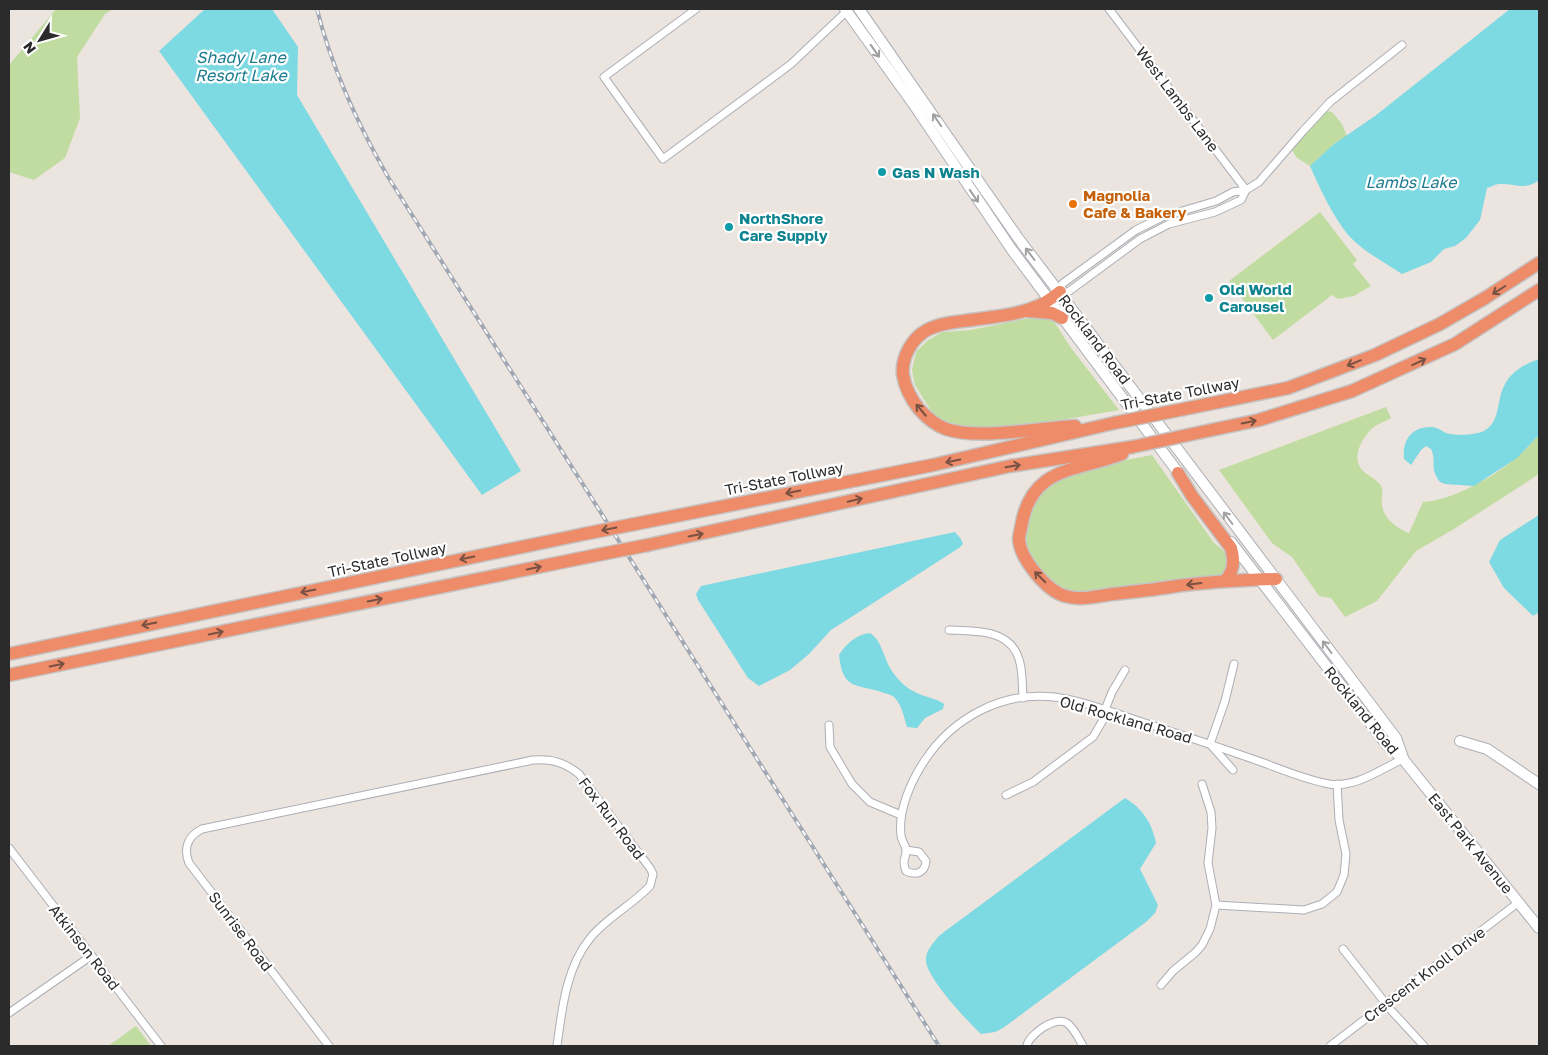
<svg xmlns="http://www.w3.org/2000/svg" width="1548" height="1055" viewBox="0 0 1548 1055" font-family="'Golos Text',sans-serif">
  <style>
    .green { fill: #c0dca1 }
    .water { fill: #7dd9e2 }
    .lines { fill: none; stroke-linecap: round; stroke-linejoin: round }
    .street-casing { stroke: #abafb6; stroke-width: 9 }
    .secondary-casing { stroke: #abafb6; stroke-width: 12 }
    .highway-casing { stroke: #c4c4c4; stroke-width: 15 }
    .street { stroke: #fff; stroke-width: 7 }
    .secondary { stroke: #fff; stroke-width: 10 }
    .highway { stroke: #ee8b68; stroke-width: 12 }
    .rail-casing { stroke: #a2a8b3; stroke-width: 4 }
    .rail { stroke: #fff; stroke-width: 2; stroke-dasharray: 5.5; stroke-linecap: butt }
    .highway-bridge-casing { stroke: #c4c4c4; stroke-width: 15; stroke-linecap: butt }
    .highway-bridge { stroke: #ee8b68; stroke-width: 12 }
    .oneway { stroke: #a0a0a0 }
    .oneway2 { stroke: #795143 }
    .culture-dot { fill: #0f9aa8; stroke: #fff; stroke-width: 2 }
    .food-dot { fill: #e8710a; stroke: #fff; stroke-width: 2 }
    .labels { text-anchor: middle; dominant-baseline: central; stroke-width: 4.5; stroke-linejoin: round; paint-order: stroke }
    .street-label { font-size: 15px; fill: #2b2b2b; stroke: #fff }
    .culture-label { font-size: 15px; font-weight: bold; fill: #0d838f; stroke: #fff; text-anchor: start }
    .food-label { font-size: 15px; font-weight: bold; fill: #c56008; stroke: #fff; text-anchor: start }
    .water-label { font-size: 16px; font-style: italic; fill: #1c7b8f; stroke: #fff }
  </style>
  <rect width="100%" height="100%" fill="#ece4df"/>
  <g class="green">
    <polygon points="56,9 113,9 105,14 77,57 80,118 65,158 34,180 9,172 9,65"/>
    <path d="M1326,111L1332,112L1342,124L1347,136L1334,144L1310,166L1297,158L1292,150C1302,135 1311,121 1326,111Z"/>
    <polygon points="1320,212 1357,260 1353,264 1371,286 1354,296 1338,299 1332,295 1273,340 1229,281"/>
    <polygon points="1040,316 1048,316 1053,320 1071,348 1119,410 1044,423 989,428 958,428 933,414 915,385 912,370 916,352 927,341 942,332 970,330"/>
    <path d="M1386,407L1391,418C1386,421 1379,423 1374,427C1362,437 1350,458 1363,471C1368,476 1380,480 1382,489C1383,493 1381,499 1382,504C1383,519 1397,528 1409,533L1423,502C1451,501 1496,476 1517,457C1525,451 1532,442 1539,435V474L1454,529L1416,551L1377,601L1345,617L1331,598L1319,596L1292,557L1272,543L1219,470Z"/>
    <path d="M1152,455L1214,543C1223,549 1227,554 1229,564L1226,571L1213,582L1064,594L1026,558L1024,519L1028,507L1049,482L1095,466Z"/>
    <polygon points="136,1026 151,1046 108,1046"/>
  </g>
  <g class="water">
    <polygon points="205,9 272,9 298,47 297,95 521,471 482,495 159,51"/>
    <path d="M1510,9H1539V180C1525,191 1515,183 1499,184C1495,184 1491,187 1487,188L1480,220L1466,238L1455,246L1444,249L1431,262L1402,274C1384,262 1364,252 1349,236C1333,217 1320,189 1310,166L1334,144L1375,116Z"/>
    <path d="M1539,359V435L1517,458L1474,486L1445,484L1440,482C1429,468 1437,462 1431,449L1426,446L1421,450L1411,465L1404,459C1402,440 1412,426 1432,427C1437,427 1442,431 1446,433C1455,436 1476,435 1484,431C1501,421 1496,402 1504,386C1511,371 1525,364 1539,359Z"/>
    <polygon points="1539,515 1539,612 1533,616 1504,588 1489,562 1500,540"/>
    <polygon points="955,532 961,539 963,544 959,548 831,630 809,654 790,670 759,686 748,678 698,600 696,594 701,586"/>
    <path d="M870,633C882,640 884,660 892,671C897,679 906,688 915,692C924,697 936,698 944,704L943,709L925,718L917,728L907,727C904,717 902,706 895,698C892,695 888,694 884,693C857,683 843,692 839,655C846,644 857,634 870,633Z"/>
    <path d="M1125,798C1143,809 1152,823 1156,843L1140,869L1158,905L1155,913L1146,922L1003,1028L995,1032L981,1034C968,1022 927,978 926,961C925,951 934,942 940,935Z"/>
  </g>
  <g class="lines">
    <defs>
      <g id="street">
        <polyline points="696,9 604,77 663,159 791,64 847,11"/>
        <polyline points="1109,9 1246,190 1259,182 1303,131 1330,102 1402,45"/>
        <polygon points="1246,190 1241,200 1215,212 1169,224 1140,239 1068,292 1060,292 1062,284 1136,230 1162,217 1216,201 1233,192"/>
        <path d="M949,630C971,631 1004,629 1016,652C1023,665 1022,683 1023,698"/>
        <polyline points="829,725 830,747 852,784 870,802 901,815"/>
        <polyline points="1233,770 1210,744 1225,701 1234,664"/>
        <polyline points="1006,795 1033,782 1093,737 1103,720 1105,710 1112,692 1125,670"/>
        <polyline points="9,848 161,1046"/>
        <path d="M906,850L919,852L926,861C925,873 916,876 906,871C901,859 907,858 906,849C905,844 901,840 901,835C898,810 911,781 925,760C953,718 1002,691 1054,697C1085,701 1116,714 1145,723C1185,736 1225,749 1264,763C1285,771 1307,780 1329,784C1356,788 1379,770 1403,759"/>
        <polyline points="1216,905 1304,910 1322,904 1337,892 1344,875 1346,854 1339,820 1337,784"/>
        <polyline points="1343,949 1390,1009 1424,1046"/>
        <polyline points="1161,985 1173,971 1196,952 1202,945 1210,929 1216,905 1208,863 1212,828 1211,812 1202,784"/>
        <polyline points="9,1013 91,956"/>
        <path d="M329,1046L189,863C183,848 188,836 202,829L533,760C552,759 564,762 579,774L650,868L653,874L650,886C632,905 608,917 591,937C566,967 562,1009 557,1046"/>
        <path d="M1027,1046C1028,1035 1056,1015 1067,1023C1074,1028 1079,1039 1083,1046"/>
        <polyline points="1330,1046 1519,902"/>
      </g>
      <g id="secondary">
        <polyline points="845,9 912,102 1012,250 1183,479"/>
        <polyline points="859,9 1018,238 1396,738 1403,758"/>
        <polyline points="1231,542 1387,745 1403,759 1539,928"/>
        <polyline points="1460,741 1487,749 1539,784"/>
      </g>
      <g id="highway">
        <path d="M1060,292C1053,297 1046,303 1038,306C1018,315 992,317 971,320C956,322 940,323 927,330C912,338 901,358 903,375C905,387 911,399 919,409C926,417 935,425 946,429C978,440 1040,428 1075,426"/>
        <polyline points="1028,311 1052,313 1062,318"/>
        <polyline points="1184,409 1288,388 1375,355 1440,324 1485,298 1539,263"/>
        <polyline points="1202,432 1259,420 1352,391 1455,344 1539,290"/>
        <path d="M1122,454C1075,472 1030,466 1021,528C1020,532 1019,536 1019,539C1020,559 1047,591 1065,596C1082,601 1096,596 1113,594C1132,592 1151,590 1170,587C1205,582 1240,580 1276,579"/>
        <path d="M1178,473L1192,496L1231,548C1235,561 1234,571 1225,581"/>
        <polyline points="635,524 933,465 1114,423"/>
        <polyline points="648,545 1010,466 1132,447"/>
        <polyline points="9,654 584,534"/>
        <polyline points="9,675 597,555"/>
      </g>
    </defs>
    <use href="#street" class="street-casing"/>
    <use href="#secondary" class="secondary-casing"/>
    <use href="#highway" class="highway-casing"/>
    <use href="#street" class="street"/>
    <use href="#secondary" class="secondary"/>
    <use href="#highway" class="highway"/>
    <defs>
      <path id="rail" d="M317,9C332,69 357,123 388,177L939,1046"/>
    </defs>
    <use href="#rail" class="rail-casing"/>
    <use href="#rail" class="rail"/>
    <defs>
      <g id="highway-bridge">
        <polyline points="1114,423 1184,409"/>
        <polyline points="1132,447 1202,432"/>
        <polyline points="584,534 635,524"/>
        <polyline points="597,555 648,545"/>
      </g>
    </defs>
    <use href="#highway-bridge" class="highway-bridge-casing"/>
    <use href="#highway-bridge" class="highway-bridge"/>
  </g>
  <defs><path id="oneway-shaft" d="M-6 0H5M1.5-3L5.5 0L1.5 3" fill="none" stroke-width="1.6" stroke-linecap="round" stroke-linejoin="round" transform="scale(1.25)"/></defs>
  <g class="oneway">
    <use href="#oneway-shaft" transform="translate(875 51) rotate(55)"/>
    <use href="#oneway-shaft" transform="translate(937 120) rotate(-124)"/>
    <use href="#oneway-shaft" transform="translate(974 196) rotate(55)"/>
    <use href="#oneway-shaft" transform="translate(1030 254) rotate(-127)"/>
    <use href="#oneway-shaft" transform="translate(1228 518) rotate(-127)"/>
    <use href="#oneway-shaft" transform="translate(1327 647) rotate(-127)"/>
  </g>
  <g class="oneway2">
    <use href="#oneway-shaft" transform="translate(1499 290) rotate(148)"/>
    <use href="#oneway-shaft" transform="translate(1419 362) rotate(-25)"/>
    <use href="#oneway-shaft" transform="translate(1354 363) rotate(158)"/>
    <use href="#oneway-shaft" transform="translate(921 410) rotate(-130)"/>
    <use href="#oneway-shaft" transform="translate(1249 422) rotate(-12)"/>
    <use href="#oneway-shaft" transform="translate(953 461) rotate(168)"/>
    <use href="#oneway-shaft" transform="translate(1013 466) rotate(-10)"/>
    <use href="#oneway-shaft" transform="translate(793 492) rotate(168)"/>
    <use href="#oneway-shaft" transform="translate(855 500) rotate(-13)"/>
    <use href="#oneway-shaft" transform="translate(609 529) rotate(168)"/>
    <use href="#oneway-shaft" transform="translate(696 535) rotate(-12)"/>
    <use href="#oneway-shaft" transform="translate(467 558) rotate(168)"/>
    <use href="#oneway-shaft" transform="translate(534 568) rotate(-11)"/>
    <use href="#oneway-shaft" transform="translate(1040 577) rotate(-135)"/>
    <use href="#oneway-shaft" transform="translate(1194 584) rotate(173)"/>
    <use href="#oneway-shaft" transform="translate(308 591) rotate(168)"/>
    <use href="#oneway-shaft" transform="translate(375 600) rotate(-11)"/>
    <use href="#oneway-shaft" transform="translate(149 624) rotate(168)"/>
    <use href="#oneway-shaft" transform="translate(216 633) rotate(-11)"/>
    <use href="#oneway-shaft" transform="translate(57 665) rotate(-11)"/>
  </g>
  <g class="culture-dot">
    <circle cx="882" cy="172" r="5"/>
    <circle cx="729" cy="227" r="5"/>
    <circle cx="1209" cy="298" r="5"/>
  </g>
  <circle class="food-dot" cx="1073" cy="204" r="5"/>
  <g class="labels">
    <g class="street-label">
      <text transform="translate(1178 99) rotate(53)">West Lambs Lane</text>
      <text transform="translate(1095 339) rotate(53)">Rockland Road</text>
      <text transform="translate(1180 393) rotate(-11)">Tri-State Tollway</text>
      <text transform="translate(784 478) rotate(-11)">Tri-State Tollway</text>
      <text transform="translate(387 559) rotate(-12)">Tri-State Tollway</text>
      <text transform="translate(1362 710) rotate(51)">Rockland Road</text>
      <text transform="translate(1126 719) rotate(16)">Old Rockland Road</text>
      <text transform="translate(612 818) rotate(53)">Fox Run Road</text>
      <text transform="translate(1471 843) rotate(51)">East Park Avenue</text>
      <text transform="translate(241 931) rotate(53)">Sunrise Road</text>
      <text transform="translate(85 947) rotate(52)">Atkinson Road</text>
      <text transform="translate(1424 974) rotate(-37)">Crescent Knoll Drive</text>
    </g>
    <g class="culture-label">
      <text x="892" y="172">Gas N Wash</text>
      <text x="739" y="218">NorthShore<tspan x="739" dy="17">Care Supply</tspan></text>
      <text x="1219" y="289">Old World<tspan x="1219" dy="17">Carousel</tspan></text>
    </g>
    <g class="food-label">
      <text x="1083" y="195">Magnolia<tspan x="1083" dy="17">Cafe &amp; Bakery</tspan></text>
    </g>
    <g class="water-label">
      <text x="241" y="57">Shady Lane<tspan x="241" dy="18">Resort Lake</tspan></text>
      <text x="1411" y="182">Lambs Lake</text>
    </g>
  </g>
  <rect width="1548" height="1055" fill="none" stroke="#2b2b2b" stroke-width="20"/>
  <g transform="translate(40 40) rotate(233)" stroke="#ffffff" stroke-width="4" paint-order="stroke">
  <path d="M0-4L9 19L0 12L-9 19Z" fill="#2b2b2b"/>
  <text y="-8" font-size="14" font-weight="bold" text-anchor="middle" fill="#2b2b2b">N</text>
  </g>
</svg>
